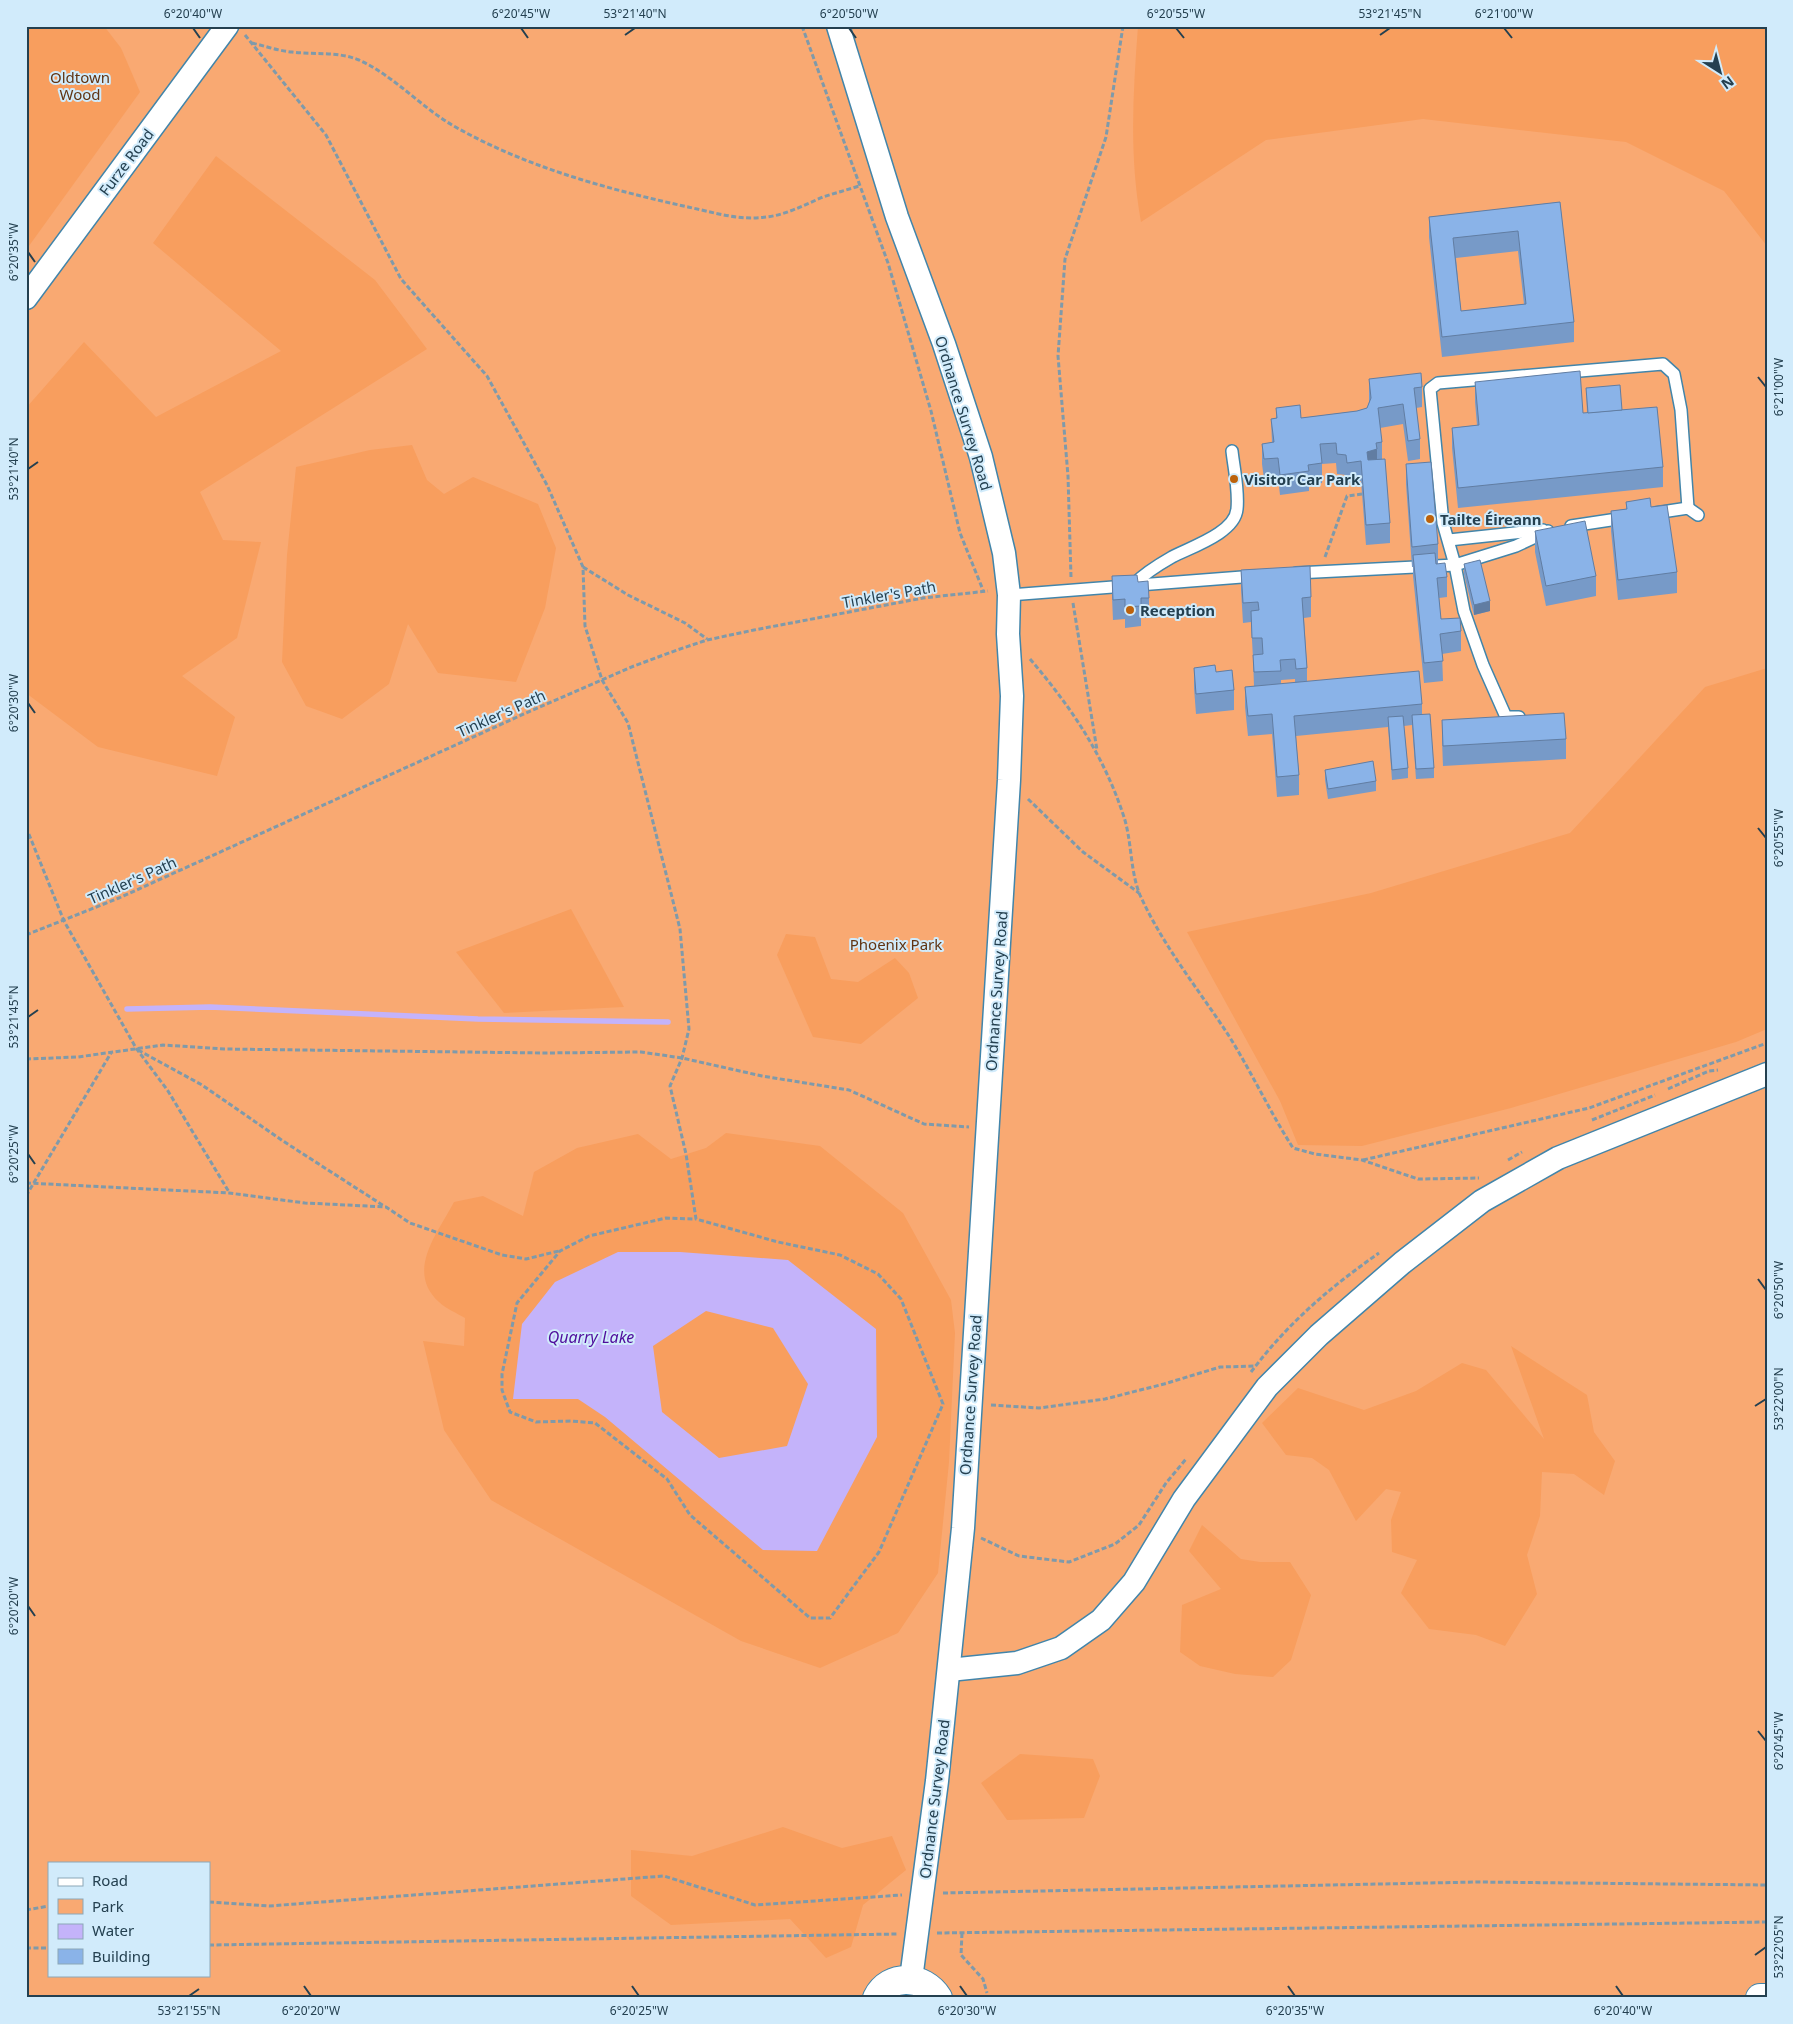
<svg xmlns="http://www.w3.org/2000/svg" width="1793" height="2024" viewBox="0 0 1793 2024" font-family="'Noto Sans',sans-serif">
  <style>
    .green { fill: #f9a972; fill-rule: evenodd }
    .forest { fill: #f89e5e }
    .water { fill: #c4b3fa; fill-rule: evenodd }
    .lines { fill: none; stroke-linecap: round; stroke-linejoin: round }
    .stream { stroke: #c4b3fa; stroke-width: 5.5 }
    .service-casing { stroke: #4285aa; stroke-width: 14 }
    .minor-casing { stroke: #4285aa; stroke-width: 25 }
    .tertiary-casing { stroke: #4285aa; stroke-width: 30 }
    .path { stroke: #7f9aaa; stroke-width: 3; stroke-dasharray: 5 2.5; stroke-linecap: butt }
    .service { stroke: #fff; stroke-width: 11 }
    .minor { stroke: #fff; stroke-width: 22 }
    .tertiary { stroke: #fff; stroke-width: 28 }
    .wall { fill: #779ac8; fill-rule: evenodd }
    .shaded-wall { fill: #617da2 }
    .building { fill: #8ab3e8; stroke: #617da2; fill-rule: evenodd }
    .ticks { fill: none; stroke: #244050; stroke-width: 2 }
    .poi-dot { fill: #bd620b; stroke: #d1ebfb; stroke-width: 2 }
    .labels { text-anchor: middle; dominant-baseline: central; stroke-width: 4; stroke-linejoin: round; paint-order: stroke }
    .park-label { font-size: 15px; fill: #613412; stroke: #d1ebfb }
    .street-label { font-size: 15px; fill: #244050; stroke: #d1ebfb }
    .poi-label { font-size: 15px; font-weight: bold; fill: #244050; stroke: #d1ebfb; text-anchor: start }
    .water-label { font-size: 16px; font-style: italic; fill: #4f0d9c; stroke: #d1ebfb }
    .neatline { fill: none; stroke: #244050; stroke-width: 2 }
    .ticks-label { font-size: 12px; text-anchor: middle; fill: #244050 }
  </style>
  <rect width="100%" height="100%" fill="#d1ebfb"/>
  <path class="green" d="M26,26H1767V1998H26ZM49,1863H209V1975H49Z"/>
  <g class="forest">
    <polygon points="26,26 104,26 121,48 140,92 26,250"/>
    <path d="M1138,26H1767V246L1724,191L1626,142L1423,119L1266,140L1141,222C1129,155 1133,93 1138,26Z"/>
    <polygon points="216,156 375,280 427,349 200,492 223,540 261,542 237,638 182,676 235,717 217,776 98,747 26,693 26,408 84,342 156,417 281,351 153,243"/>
    <polygon points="412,445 427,480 444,494 473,477 538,504 556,548 545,608 516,682 438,673 408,624 389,684 342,719 306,706 282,662 287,555 296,467 370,450"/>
    <polygon points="1767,668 1767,1029 1736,1042 1511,1108 1362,1146 1298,1145 1280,1101 1187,932 1371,893 1570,833 1705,687"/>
    <polygon points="571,909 624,1007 504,1013 456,952"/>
    <polygon points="786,934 815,937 831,979 858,982 895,958 909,973 918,998 861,1044 813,1037 777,955"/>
    <path d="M726,1133L820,1146L903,1213L951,1300L955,1333L949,1462L938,1573L898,1633L820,1668L741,1641L491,1500L444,1430L423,1341L464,1346L465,1318C457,1313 446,1309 439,1302C405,1271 438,1233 454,1202L483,1196L523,1216L534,1172L577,1148L638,1134L671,1159L706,1148Z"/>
    <polygon points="1511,1346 1587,1395 1594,1432 1615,1461 1604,1495 1574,1474 1542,1472 1540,1516 1527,1555 1537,1594 1505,1646 1476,1635 1429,1629 1401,1593 1417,1560 1392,1552 1391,1520 1401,1492 1386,1489 1356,1521 1329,1470 1312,1458 1286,1455 1262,1423 1298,1388 1364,1410 1416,1391 1462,1363 1486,1370 1544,1439"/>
    <polygon points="1202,1525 1241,1559 1260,1562 1290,1562 1311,1595 1291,1660 1273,1677 1235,1674 1200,1666 1180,1652 1182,1605 1221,1589 1189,1551"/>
    <polygon points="1020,1754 1093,1759 1100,1776 1084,1818 1007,1820 981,1783"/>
    <polygon points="783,1827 842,1848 892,1836 906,1870 863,1905 851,1947 826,1958 790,1919 671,1925 631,1896 631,1850 692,1856"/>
  </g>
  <path class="water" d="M618,1252H680L788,1260L876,1329L877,1437L817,1551L763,1550L605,1417L578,1399H513L522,1324L555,1282ZM706,1311L773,1328L808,1384L787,1446L719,1458L662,1412L653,1346Z"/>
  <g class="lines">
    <polyline class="stream" points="127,1009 210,1007 478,1019 668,1022"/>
    <defs>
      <g id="service">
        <polyline points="1655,513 1688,508 1698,515"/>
        <polyline points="1571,526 1624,518"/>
        <polyline points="1548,531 1516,546 1455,565 1443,523 1430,389 1438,383 1663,364 1674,374 1681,410 1688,508"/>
        <polyline points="1449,540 1543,530"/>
        <polyline points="1296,573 1455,565 1464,611 1483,665 1506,717 1519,717"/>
        <path d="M1134,584C1145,573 1158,565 1172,557C1191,547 1235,533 1237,509C1239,490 1234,469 1232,451"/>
        <polyline points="1009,595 1255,576"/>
      </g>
      <g id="minor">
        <polyline points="838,26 897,217 944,344 981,457 1004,553 1009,595 1008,634 1012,696 1009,780 963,1528 937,1781 911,1979"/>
        <polyline points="26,298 227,26"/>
        <polyline points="949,1670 1017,1663 1061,1648 1101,1620 1134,1582 1184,1499 1267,1387 1319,1335 1402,1263 1482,1201 1558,1158 1767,1074"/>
      </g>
      <g id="tertiary">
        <path d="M877,1998C889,1973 924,1975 938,1998"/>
        <polyline points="1760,1998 1767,1998"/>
      </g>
    </defs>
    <use href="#service" class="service-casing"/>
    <use href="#minor" class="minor-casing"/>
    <use href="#tertiary" class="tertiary-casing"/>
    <g class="path">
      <polyline points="802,26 888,263 931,411 960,533 983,590"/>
      <polyline points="245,35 326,135 401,279 487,376 547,485 583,567 585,626 602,680 628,723 680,929 689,1029 682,1058 670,1086 686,1154 696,1219 778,1242 840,1255 878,1274 901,1299 943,1404 879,1552 830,1618 810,1618 690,1515 667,1479 595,1423 571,1421 536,1422 510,1412 502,1390 502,1374 517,1303 560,1251 589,1236 666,1218 696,1219"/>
      <path d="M252,43C265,46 279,51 292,52C315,55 337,51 359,60C394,76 420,106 452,125C525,167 607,189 688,207C712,212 740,221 766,217C786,215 804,205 823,197C835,193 847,190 859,186"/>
      <polyline points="1325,557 1347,496 1362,494"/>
      <polyline points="583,567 628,595 685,623 707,639"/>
      <polyline points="1071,577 1068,476 1058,356 1065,259 1106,137 1123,26"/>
      <polyline points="1073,603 1097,750"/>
      <path d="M1030,659C1072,708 1104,756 1124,817C1132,842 1130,871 1140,895C1163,946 1199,990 1229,1036C1252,1073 1270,1112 1293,1148L1315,1154L1362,1160L1418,1179L1479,1178"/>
      <polyline points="1028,799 1083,852 1139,893"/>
      <polyline points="26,827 64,921 136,1048 168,1091 229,1192"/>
      <polyline points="26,935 119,898 526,713 634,666 677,650 707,640 754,630 923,598 988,591"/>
      <polyline points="138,1050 202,1085 283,1141 384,1206"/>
      <polyline points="26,1059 78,1057 163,1045 224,1049 545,1053 641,1052 682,1058 762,1076 849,1090 924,1124 969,1127"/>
      <polyline points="1668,1089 1709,1071 1718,1070"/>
      <polyline points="1592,1120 1655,1095"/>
      <polyline points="1363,1160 1589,1108 1767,1043"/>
      <polyline points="1508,1160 1522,1152"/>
      <polyline points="26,1183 229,1193 305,1203 386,1207 410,1223 502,1255 526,1259 559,1251"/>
      <polyline points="26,1196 111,1053"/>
      <path d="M1251,1372C1288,1323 1329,1288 1379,1253"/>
      <polyline points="991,1405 1039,1408 1105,1399 1164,1384 1220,1367 1256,1366"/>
      <polyline points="981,1538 1019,1556 1069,1562 1115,1544 1139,1525 1166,1483 1186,1459"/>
      <polyline points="943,1893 1477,1882 1767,1885"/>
      <polyline points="209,1902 269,1906 664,1876 755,1905 902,1895"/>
      <polyline points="26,1910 49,1906"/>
      <polyline points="937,1933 1767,1922"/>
      <polyline points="962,1933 961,1955 983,1979 987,1993"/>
      <polyline points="209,1945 898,1934"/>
      <polyline points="26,1948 49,1948"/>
    </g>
    <use href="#service" class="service"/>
    <use href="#minor" class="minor"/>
    <use href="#tertiary" class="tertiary"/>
  </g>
  <g class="wall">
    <path d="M1560,202L1574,322V342L1442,357L1429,237V217ZM1518,251L1524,304L1461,311L1456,258Z"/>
    <polygon points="1369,379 1422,387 1422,407 1416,408 1420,439 1420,459 1408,461 1403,424 1380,428 1382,442 1382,459 1390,523 1390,543 1366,545 1361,481 1347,483 1346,475 1337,474 1336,463 1322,464 1322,483 1309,485 1309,491 1280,495 1278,478 1264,479 1262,464 1262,444 1272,443 1271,419 1276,418 1276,408 1301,418 1357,411 1367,408 1369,402"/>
    <polygon points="1475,382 1583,413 1587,413 1586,388 1622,410 1663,467 1663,487 1458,508 1452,448 1452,428 1477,425 1475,402"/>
    <polygon points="1406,464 1438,544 1438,564 1447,577 1447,597 1439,598 1441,619 1461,631 1461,651 1442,654 1443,681 1424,683 1413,576 1413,567 1412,567 1406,484"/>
    <polygon points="1626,502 1651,507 1677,572 1677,593 1618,600 1611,531 1611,511 1626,509"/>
    <polygon points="1535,531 1596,576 1596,596 1546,606 1535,552"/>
    <polygon points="1464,564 1490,611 1474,615 1464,574"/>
    <path d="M1241,570L1311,597V617L1304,618L1307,668V682L1422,704V714L1434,768V778L1416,779L1412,725L1404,726L1408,768V778L1392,780L1388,727L1296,736L1299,775V795L1277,797L1272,734L1248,736L1245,707V687L1254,686L1253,658L1251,622L1243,623L1241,590ZM1295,679V683L1281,684V680Z"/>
    <polygon points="1112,576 1138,582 1149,598 1149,618 1141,618 1141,626 1125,628 1125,619 1113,620 1112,597"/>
    <polygon points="1194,668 1216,672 1234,690 1234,710 1196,714 1194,688"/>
    <polygon points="1442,720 1566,739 1566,759 1443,766 1442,741"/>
    <polygon points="1325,770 1376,781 1376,791 1328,799 1325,780"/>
  </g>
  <g class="shaded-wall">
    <polygon points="1377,449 1377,469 1367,472 1367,452"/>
    <polygon points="1490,601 1490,611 1474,615 1474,605"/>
  </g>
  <g class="building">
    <path d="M1560,202L1574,322L1442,337L1429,217ZM1518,231L1526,304L1461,311L1453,238Z"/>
    <polygon points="1580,371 1583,413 1657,407 1663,467 1458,488 1452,428 1479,425 1475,382"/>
    <polygon points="1421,373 1422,387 1414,388 1420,439 1408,441 1403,404 1378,408 1382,442 1376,443 1377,449 1367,452 1368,460 1385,459 1390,523 1366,525 1361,461 1347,463 1346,455 1337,454 1336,443 1320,444 1322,463 1308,465 1309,471 1280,475 1278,458 1264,459 1262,444 1274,442 1271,419 1277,418 1276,408 1300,405 1301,418 1357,411 1367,408 1371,398 1369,379"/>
    <polygon points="1620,385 1622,410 1588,413 1586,388"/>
    <polygon points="1431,462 1438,544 1412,547 1406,464"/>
    <polygon points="1650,498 1651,507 1667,505 1677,572 1618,580 1611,511 1627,509 1626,502"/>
    <polygon points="1585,521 1596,576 1546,586 1535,531"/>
    <polygon points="1435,553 1436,564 1445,563 1447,577 1437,578 1441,619 1460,618 1461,631 1440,634 1443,661 1424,663 1413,555"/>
    <polygon points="1480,560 1490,601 1474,605 1464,564"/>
    <polygon points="1310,566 1311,597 1302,598 1307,668 1296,669 1295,659 1280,660 1281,671 1254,672 1253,655 1263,654 1262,638 1252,638 1251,611 1259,610 1258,602 1243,603 1241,570"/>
    <polygon points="1137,575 1138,582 1148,581 1149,598 1141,598 1141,606 1125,607 1125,599 1113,600 1112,576"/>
    <polygon points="1215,665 1216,672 1232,670 1234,690 1196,694 1194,668"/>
    <polygon points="1419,671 1422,704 1294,716 1299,775 1277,777 1272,714 1248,716 1245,687"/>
    <polygon points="1564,713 1566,739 1443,746 1442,720"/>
    <polygon points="1430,714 1434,768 1416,769 1412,715"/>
    <polygon points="1403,716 1408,768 1392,770 1388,717"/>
    <polygon points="1373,761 1376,781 1328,789 1325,770"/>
  </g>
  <path class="ticks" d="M193,28L200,38M521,28L528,38M849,28L856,38M1176,28L1184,38M1504,28L1512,38M625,35L635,28M1380,35L1390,28M28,252L35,262M1758,377L1766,387M28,469L38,462M28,703L35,713M1758,828L1766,838M28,1017L38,1010M28,1154L35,1164M1758,1279L1766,1290M1755,1406L1766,1399M28,1606L35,1616M1758,1731L1766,1741M1755,1955L1766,1947M304,1986L311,1996M632,1986L639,1996M960,1986L967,1996M1288,1986L1295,1996M1616,1986L1623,1996M189,1996L199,1989"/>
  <g class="poi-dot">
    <circle cx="1234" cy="479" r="5"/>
    <circle cx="1430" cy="519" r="5"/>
    <circle cx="1130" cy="610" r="5"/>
  </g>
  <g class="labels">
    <g class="park-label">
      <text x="80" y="77">Oldtown<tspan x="80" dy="17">Wood</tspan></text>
      <text x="896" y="944">Phoenix Park</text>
    </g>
    <g class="street-label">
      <text transform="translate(126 162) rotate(-53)">Furze Road</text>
      <text transform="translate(964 413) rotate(73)">Ordnance Survey Road</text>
      <text transform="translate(889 594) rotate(-10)">Tinkler's Path</text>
      <text transform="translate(501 713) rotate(-24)">Tinkler's Path</text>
      <text transform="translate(132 880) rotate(-24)">Tinkler's Path</text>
      <text transform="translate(996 991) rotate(-86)">Ordnance Survey Road</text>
      <text transform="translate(970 1395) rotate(-86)">Ordnance Survey Road</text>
      <text transform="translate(934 1799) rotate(-83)">Ordnance Survey Road</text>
    </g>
    <g class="poi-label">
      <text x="1244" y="479">Visitor Car Park</text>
      <text x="1440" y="519">Tailte Éireann</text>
      <text x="1140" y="610">Reception</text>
    </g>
    <g class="water-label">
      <text x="591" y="1337">Quarry Lake</text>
    </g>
  </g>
  <rect width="1793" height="2024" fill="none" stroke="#d1ebfb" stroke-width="55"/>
  <rect x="48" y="1862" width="162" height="115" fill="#d1ebfb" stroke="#8ca7b7"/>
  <rect x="58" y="1878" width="25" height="8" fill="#ffffff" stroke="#8ca7b7"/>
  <text x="92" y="1886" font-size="15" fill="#244050">Road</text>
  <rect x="58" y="1899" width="25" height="15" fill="#f9a972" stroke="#8ca7b7"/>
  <text x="92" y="1912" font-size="15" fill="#244050">Park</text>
  <rect x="58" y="1924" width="25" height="15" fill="#c4b3fa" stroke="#8ca7b7"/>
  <text x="92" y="1936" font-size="15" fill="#244050">Water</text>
  <rect x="58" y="1949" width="25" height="15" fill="#8ab3e8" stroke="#8ca7b7"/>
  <text x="92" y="1962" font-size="15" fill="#244050">Building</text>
  <g transform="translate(1720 72) rotate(144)" stroke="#d1ebfb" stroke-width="4" paint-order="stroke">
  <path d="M0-4L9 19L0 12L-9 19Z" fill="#244050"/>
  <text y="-8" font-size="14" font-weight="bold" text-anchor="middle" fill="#244050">N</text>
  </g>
  <rect x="28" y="28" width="1738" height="1968" class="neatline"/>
  <g class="ticks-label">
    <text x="193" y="18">6°20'40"W</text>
    <text x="521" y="18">6°20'45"W</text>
    <text x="635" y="18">53°21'40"N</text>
    <text x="849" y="18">6°20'50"W</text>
    <text x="1176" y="18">6°20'55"W</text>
    <text x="1390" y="18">53°21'45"N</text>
    <text x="1504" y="18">6°21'00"W</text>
    <text transform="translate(14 252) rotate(-90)" y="4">6°20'35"W</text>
    <text transform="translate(1779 387) rotate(-90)" y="4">6°21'00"W</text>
    <text transform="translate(14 469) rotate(-90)" y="4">53°21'40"N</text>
    <text transform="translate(14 703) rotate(-90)" y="4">6°20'30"W</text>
    <text transform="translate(1779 838) rotate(-90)" y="4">6°20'55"W</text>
    <text transform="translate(14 1017) rotate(-90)" y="4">53°21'45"N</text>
    <text transform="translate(14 1154) rotate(-90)" y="4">6°20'25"W</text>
    <text transform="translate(1779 1290) rotate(-90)" y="4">6°20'50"W</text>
    <text transform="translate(1779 1399) rotate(-90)" y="4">53°22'00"N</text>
    <text transform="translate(14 1606) rotate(-90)" y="4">6°20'20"W</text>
    <text transform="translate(1779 1741) rotate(-90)" y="4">6°20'45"W</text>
    <text transform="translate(1779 1947) rotate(-90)" y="4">53°22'05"N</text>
    <text x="189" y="2015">53°21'55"N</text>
    <text x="311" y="2015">6°20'20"W</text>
    <text x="639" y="2015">6°20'25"W</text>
    <text x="967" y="2015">6°20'30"W</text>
    <text x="1295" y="2015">6°20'35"W</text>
    <text x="1623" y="2015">6°20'40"W</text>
  </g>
</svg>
